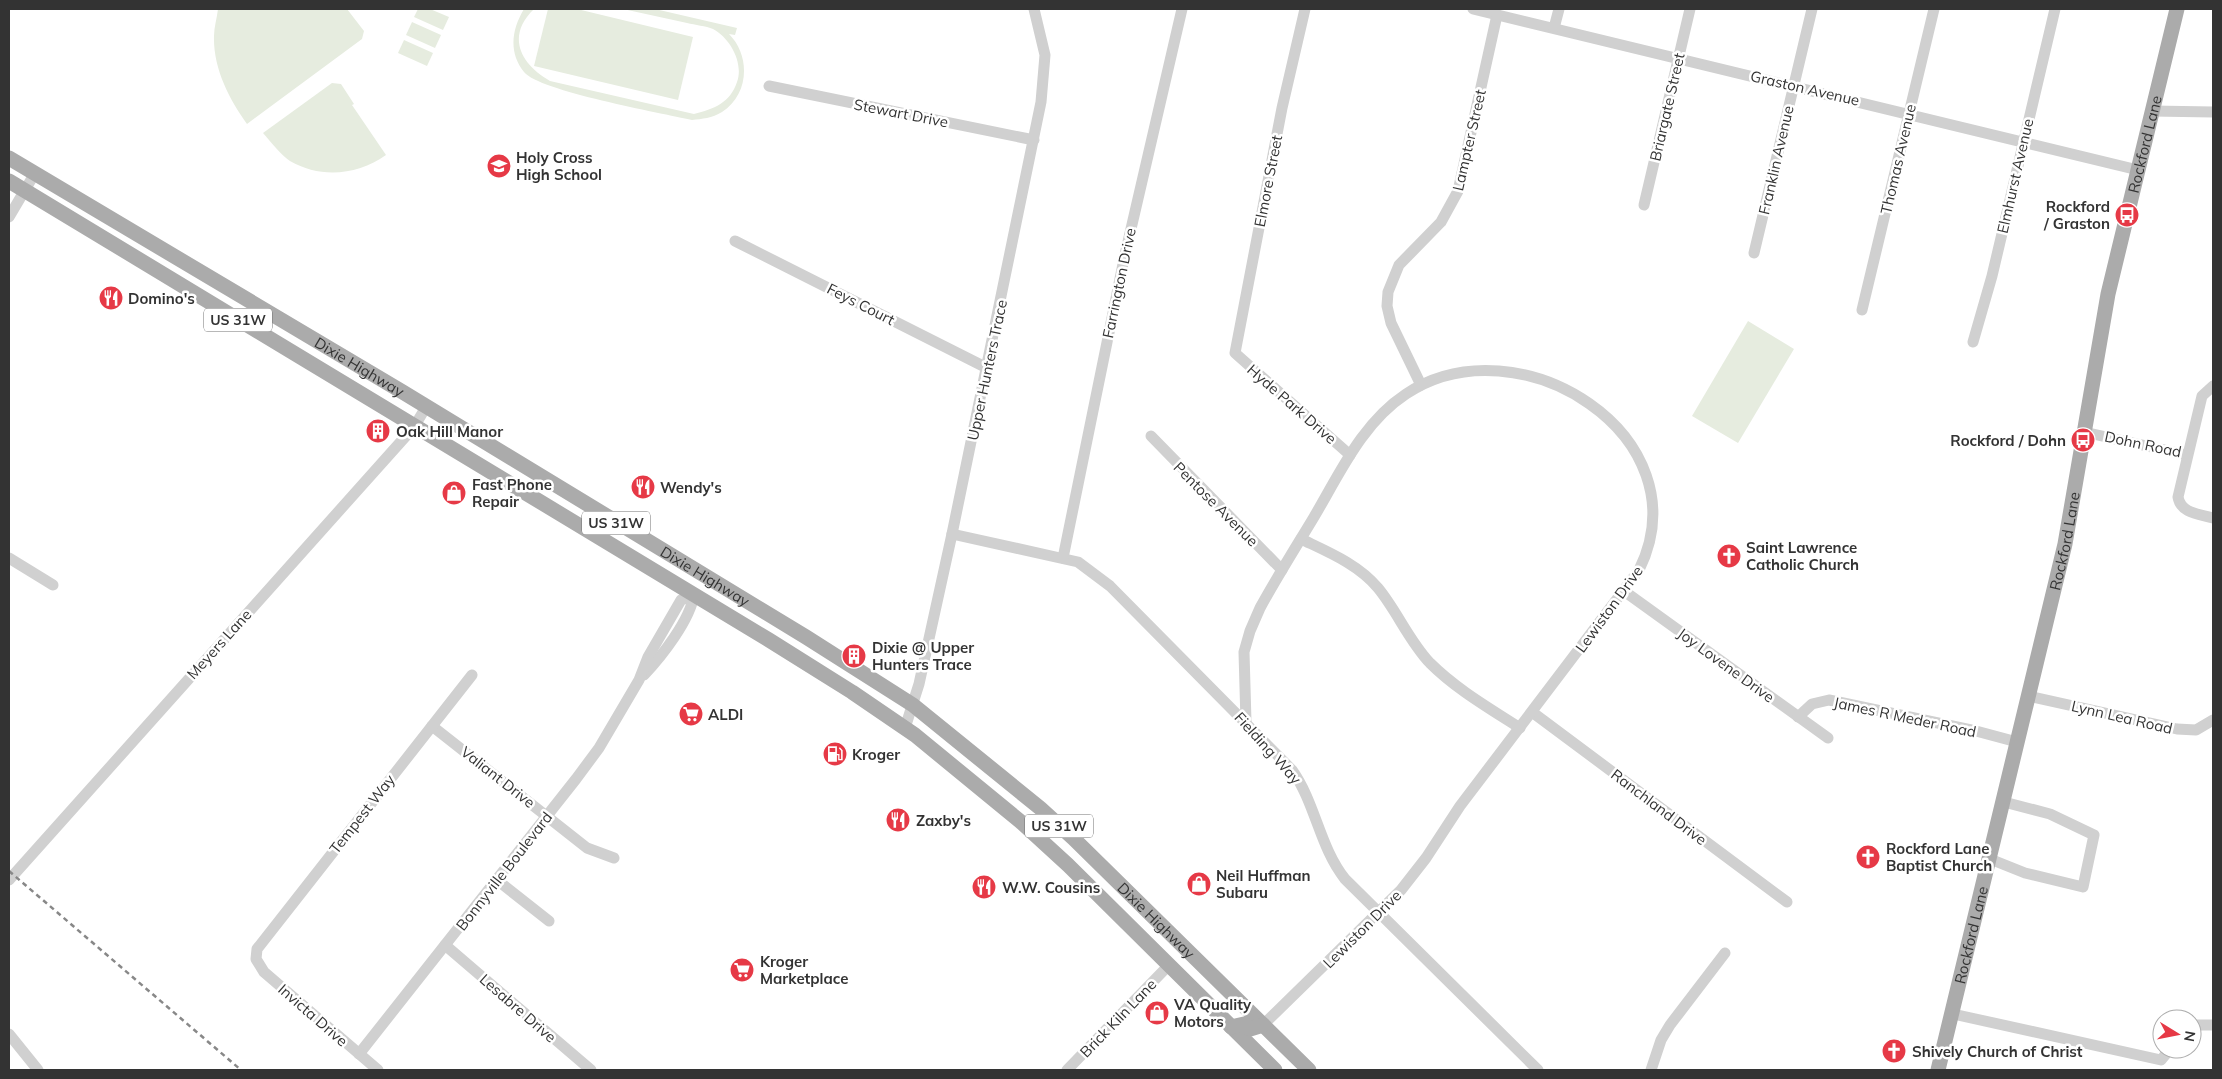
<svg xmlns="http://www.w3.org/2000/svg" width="2222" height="1079" viewBox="0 0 2222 1079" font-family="Mulish,sans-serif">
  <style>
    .pitch { fill: #e6ecdf }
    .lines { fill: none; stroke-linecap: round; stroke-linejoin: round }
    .minor { stroke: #d0d0d0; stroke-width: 11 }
    .major { stroke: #ababab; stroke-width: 15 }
    .rail { stroke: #888; stroke-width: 2.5; stroke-dasharray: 5 4; stroke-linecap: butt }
    .labels { text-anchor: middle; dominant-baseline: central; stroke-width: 5; stroke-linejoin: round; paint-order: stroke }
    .shield { fill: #fff; stroke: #707070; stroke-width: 1 }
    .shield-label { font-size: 14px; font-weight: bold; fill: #333 }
    .street-label { font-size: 15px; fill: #333; stroke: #fff }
    .poi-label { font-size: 15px; font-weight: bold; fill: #333; stroke: #fff; text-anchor: start }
  </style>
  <rect width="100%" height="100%" fill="#fff"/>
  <g class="pitch">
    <path d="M218,9H347L364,31L362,39L247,124C229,99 213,68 214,36C214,27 217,18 218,9Z"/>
    <polygon points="418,9 430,9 449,17 443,30 414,17"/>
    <path d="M524,9H534C506,36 520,64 550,81L694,114C714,109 730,103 737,82C744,63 730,38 713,29C706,26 695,25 687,23C666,18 644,14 623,9H655L737,28L735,35L729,34C751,56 749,95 722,112C712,118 702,119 692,120C661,113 539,91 524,72C508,52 512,29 524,9Z"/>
    <polygon points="548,9 577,9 693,37 678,100 534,66"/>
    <polygon points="412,22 441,35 435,48 406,35"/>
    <polygon points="404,40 433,53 427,66 398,53"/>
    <path d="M332,83L341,84L354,104L352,105L386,155C358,175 321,179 290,161C280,154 271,142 263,133Z"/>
    <polygon points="1748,321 1794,349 1738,443 1692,416"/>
  </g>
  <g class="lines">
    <g class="minor">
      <polyline points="1305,9 1282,108 1235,353 1350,455"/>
      <polyline points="1473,9 2138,170"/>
      <polyline points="1554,28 1559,9"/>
      <polyline points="769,86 1034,140"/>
      <polyline points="2152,111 2213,112"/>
      <polyline points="1644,205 1690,9"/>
      <polyline points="9,217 35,173"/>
      <polyline points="735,241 987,368"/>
      <polyline points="1754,253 1812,9"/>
      <polyline points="1862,310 1934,9"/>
      <polyline points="1973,342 1992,276 2055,9"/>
      <polyline points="1421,385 1391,323 1387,306 1388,292 1399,265 1441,222 1458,191 1497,15"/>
      <path d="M2213,386L2202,396L2178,497C2181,514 2200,514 2213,518"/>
      <polyline points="2084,432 2187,455"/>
      <polyline points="1151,436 1282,570"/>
      <path d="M952,534L1078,562L1110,586L1292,770C1316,804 1319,846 1345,879L1538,1070"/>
      <path d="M1301,539C1328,552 1358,564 1378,588C1397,611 1409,641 1430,663C1456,689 1489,708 1520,728"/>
      <polyline points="9,558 53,585"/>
      <polyline points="1063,558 1124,259 1182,9"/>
      <polyline points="1624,591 1828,738"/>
      <path d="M644,675C662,656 690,620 694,595"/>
      <polyline points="2028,696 2177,729 2196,730 2213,720"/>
      <polyline points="1532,712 1787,902"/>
      <polyline points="1798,717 1812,704 1829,700 1976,731 2017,742"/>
      <path d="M1246,722L1244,652L1250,631L1260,608C1277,577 1296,547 1314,517C1340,473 1362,423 1406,394C1518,319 1705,436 1639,570L1460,806L1426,858L1401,890L1263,1025"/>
      <polyline points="432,726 587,848 614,858"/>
      <polyline points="905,728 919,684 952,534 1041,102 1045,55 1034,9"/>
      <polyline points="1990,859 2025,873 2083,887 2094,835 2050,814 2004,802"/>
      <polyline points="9,880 414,427 426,407"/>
      <polyline points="497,880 549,921"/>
      <polyline points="445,945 591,1070"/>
      <polyline points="1953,1014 2161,1060 2170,1049"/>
      <polyline points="2192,1027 2194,1025 2213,1025"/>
      <polyline points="9,1034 38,1070"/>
      <polyline points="359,1054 576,779 599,748 639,680 648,657 681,600 694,595"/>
      <polyline points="378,1070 264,972 256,959 257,949 472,675"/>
      <polyline points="1067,1070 1169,965"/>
      <polyline points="1651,1070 1661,1040 1670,1025 1725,953"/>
    </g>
    <g class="major">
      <path id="s1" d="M9,158L401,391L806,637L913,705L1040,808L1073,838L1309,1070"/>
      <polyline points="9,181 769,640 852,692 915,735 1021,822 1068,865 1275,1070"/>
      <polyline points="1231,1027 1244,1024 1250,1029 1263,1025"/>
      <path id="s2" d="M1938,1070L2065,544L2108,294L2177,9"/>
    </g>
    <polyline class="rail" points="9,871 241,1070"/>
  </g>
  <defs>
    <symbol id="school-disc" viewBox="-11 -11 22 22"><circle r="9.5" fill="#e63946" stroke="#fff"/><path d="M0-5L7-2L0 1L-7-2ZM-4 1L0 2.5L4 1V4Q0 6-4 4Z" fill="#fff"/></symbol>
    <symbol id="bus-disc" viewBox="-11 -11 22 22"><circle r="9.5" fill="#e63946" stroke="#fff"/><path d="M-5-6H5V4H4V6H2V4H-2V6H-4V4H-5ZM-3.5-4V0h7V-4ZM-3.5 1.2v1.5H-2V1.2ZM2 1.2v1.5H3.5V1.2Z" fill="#fff"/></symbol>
    <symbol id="restaurant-disc" viewBox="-11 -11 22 22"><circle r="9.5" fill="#e63946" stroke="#fff"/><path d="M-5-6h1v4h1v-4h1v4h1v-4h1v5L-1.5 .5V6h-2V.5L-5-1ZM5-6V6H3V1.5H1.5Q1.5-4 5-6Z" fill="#fff"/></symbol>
    <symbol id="building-disc" viewBox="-11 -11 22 22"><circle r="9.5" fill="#e63946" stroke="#fff"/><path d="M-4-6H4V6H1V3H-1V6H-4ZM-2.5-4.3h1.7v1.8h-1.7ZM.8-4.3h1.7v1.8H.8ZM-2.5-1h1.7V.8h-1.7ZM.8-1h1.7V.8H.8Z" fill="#fff"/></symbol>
    <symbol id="shop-disc" viewBox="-11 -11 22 22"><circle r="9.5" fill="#e63946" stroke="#fff"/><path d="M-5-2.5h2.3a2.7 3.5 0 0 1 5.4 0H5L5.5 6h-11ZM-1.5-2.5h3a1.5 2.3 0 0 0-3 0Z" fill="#fff"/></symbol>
    <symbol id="church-disc" viewBox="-11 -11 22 22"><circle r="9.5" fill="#e63946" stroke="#fff"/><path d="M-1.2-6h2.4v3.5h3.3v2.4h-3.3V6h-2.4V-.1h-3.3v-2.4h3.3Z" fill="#fff"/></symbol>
    <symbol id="supermarket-disc" viewBox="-11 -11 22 22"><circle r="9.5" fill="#e63946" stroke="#fff"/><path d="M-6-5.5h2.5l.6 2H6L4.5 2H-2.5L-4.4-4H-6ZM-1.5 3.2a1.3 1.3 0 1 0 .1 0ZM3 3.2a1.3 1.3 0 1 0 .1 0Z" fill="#fff"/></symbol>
    <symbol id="fuel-disc" viewBox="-11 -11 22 22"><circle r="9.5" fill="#e63946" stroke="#fff"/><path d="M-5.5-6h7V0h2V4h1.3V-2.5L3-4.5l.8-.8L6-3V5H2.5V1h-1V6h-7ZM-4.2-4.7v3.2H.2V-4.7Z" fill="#fff"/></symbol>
  </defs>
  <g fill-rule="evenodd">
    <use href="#school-disc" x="485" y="152" width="28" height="28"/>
    <use href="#bus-disc" x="2113" y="201" width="28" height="28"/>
    <use href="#restaurant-disc" x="97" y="284" width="28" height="28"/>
    <use href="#building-disc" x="364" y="417" width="28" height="28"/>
    <use href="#bus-disc" x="2069" y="426" width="28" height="28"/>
    <use href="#restaurant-disc" x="629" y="473" width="28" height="28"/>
    <use href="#shop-disc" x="440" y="479" width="28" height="28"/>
    <use href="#church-disc" x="1715" y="542" width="28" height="28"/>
    <use href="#building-disc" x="840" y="642" width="28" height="28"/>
    <use href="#supermarket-disc" x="677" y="700" width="28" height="28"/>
    <use href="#fuel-disc" x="821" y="740" width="28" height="28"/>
    <use href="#restaurant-disc" x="884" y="806" width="28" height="28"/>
    <use href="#church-disc" x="1854" y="843" width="28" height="28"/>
    <use href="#shop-disc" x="1185" y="870" width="28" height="28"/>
    <use href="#restaurant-disc" x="970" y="873" width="28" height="28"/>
    <use href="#supermarket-disc" x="728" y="956" width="28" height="28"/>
    <use href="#shop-disc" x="1143" y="999" width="28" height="28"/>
    <use href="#church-disc" x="1880" y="1037" width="28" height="28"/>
  </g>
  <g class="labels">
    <g class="shield">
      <rect x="204" y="308.5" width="68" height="23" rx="4"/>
      <rect x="582" y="511.5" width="68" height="23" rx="4"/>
      <rect x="1025" y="814.5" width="68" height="23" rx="4"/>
    </g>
    <g class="shield-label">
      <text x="238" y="320">US 31W</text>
      <text x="616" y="523">US 31W</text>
      <text x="1059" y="826">US 31W</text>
    </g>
    <g class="street-label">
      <text transform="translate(1805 88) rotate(13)">Graston Avenue</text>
      <text transform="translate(1667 107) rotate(-77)">Briargate Street</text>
      <text transform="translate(901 113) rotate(11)">Stewart Drive</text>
      <text transform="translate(1469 140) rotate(-77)">Lampter Street</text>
      <text stroke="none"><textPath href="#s2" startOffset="949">Rockford Lane</textPath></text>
      <text transform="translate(1898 159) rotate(-77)">Thomas Avenue</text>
      <text transform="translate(1776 160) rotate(-77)">Franklin Avenue</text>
      <text transform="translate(2015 176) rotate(-77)">Elmhurst Avenue</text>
      <text transform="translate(1268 181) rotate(-79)">Elmore Street</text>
      <text transform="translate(1119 283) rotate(-78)">Farrington Drive</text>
      <text transform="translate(861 304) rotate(27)">Feys Court</text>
      <text stroke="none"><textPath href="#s1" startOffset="408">Dixie Highway</textPath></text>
      <text transform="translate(987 370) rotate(-78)">Upper Hunters Trace</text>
      <text transform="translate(1292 404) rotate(41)">Hyde Park Drive</text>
      <text transform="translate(2143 444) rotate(12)">Dohn Road</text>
      <text transform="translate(1216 504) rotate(45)">Pentose Avenue</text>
      <text stroke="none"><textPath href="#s2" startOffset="544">Rockford Lane</textPath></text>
      <text stroke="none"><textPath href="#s1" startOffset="812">Dixie Highway</textPath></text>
      <text transform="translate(1609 609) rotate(-54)">Lewiston Drive</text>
      <text transform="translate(219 644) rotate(-48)">Meyers Lane</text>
      <text transform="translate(1726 665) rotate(36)">Joy Lovene Drive</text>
      <text transform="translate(1905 717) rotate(12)">James R Meder Road</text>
      <text transform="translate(2122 717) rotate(13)">Lynn Lea Road</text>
      <text transform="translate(1268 748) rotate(48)">Fielding Way</text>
      <text transform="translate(498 777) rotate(38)">Valiant Drive</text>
      <text transform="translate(1659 807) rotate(37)">Ranchland Drive</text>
      <text transform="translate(362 814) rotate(-52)">Tempest Way</text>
      <text transform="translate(504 871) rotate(-52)">Bonnyville Boulevard</text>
      <text stroke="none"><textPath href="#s1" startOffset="1382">Dixie Highway</textPath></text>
      <text transform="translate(1362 929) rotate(-45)">Lewiston Drive</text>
      <text stroke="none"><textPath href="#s2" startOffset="139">Rockford Lane</textPath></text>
      <text transform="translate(518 1008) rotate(41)">Lesabre Drive</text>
      <text transform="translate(313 1015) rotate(41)">Invicta Drive</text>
      <text transform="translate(1118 1018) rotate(-46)">Brick Kiln Lane</text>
    </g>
    <g class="poi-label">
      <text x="516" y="157">Holy Cross<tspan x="516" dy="17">High School</tspan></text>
      <text x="2110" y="206" text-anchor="end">Rockford<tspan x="2110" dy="17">/ Graston</tspan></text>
      <text x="128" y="298">Domino's</text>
      <text x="396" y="431">Oak Hill Manor</text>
      <text x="2066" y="440" text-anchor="end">Rockford / Dohn</text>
      <text x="472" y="484">Fast Phone<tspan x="472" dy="17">Repair</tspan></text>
      <text x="660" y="487">Wendy's</text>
      <text x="1746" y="547">Saint Lawrence<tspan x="1746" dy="17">Catholic Church</tspan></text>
      <text x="872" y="647">Dixie @ Upper<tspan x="872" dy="17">Hunters Trace</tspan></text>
      <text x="708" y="714">ALDI</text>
      <text x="852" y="754">Kroger</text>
      <text x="916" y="820">Zaxby's</text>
      <text x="1886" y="848">Rockford Lane<tspan x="1886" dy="17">Baptist Church</tspan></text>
      <text x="1216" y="875">Neil Huffman<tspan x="1216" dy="17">Subaru</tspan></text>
      <text x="1002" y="887">W.W. Cousins</text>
      <text x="760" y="961">Kroger<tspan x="760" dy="17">Marketplace</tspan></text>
      <text x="1174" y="1004">VA Quality<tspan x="1174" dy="17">Motors</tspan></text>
      <text x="1912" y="1051">Shively Church of Christ</text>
    </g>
  </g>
  <rect width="2222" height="1079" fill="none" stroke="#333333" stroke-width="20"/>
  <g transform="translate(2177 1034) rotate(100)"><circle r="24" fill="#ffffff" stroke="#adadad"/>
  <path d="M0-4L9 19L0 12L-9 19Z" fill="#e63946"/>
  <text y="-8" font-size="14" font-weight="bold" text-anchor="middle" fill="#333333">N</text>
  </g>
</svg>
